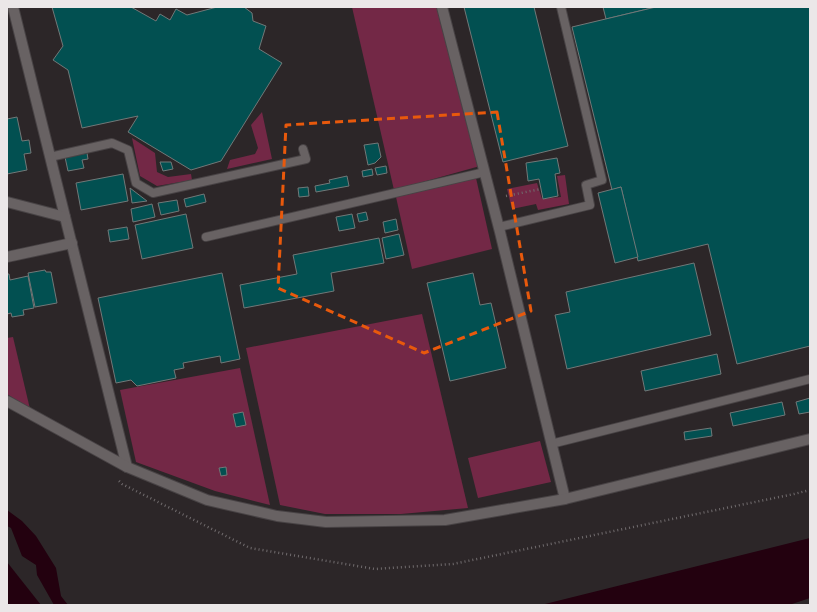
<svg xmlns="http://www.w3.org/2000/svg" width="817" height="612" viewBox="0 0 817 612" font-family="'Titillium Web',sans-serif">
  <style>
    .green { fill: #732846 }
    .water { fill: #23010f }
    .building { fill: #025051; stroke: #717878 }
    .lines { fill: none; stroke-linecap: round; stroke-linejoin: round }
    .lane-casing { stroke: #484345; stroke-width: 10 }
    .street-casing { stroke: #484345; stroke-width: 12 }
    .path { stroke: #716c6e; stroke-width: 2.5; stroke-dasharray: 1 3; stroke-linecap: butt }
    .lane { stroke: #686263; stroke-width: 8 }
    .street { stroke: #686263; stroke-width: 10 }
    .marked { fill: none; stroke: #e8590c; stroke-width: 3; stroke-dasharray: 8 5; stroke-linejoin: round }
  </style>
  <rect width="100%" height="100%" fill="#2c2628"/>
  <g class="green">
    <polygon points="352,7 438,7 480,166 394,190"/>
    <polygon points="262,112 272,159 227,169 230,160 255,154 258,148 251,125"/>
    <polygon points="132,138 155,153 157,172 168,177 191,174 192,180 157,186 140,176"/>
    <polygon points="565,175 569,204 538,210 536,204 512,209 507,189 537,183 542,199 561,197 557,176"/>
    <polygon points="476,178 492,249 412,269 396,197"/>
    <polygon points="422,314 468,508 401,514 325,514 280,505 246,348"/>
    <polygon points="13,337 30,409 7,394 7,338"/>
    <polygon points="240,368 270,505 215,491 136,462 120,390"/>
    <polygon points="540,441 551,482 478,498 468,458"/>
  </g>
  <g class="water">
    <polygon points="7,510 22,521 36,536 56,568 61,596 68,605 54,605 37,575 36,565 22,556 11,528 7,526"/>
    <polygon points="810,538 810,598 789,605 541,605"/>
    <polygon points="7,562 41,605 7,605"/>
  </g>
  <g class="building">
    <polygon points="52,7 131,7 156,21 160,14 170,20 176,9 187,15 217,7 244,7 252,13 253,21 266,26 259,49 282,63 221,161 191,170 128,132 138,116 82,128 68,70 53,60 63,46"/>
    <polygon points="464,7 534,7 568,146 503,162"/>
    <polygon points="603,7 656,7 606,19"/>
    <polygon points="656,7 810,7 810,346 737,364 708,244 638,261 621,187 612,190 572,27"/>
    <polygon points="17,117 22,141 29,140 31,153 24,154 27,170 7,174 7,119"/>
    <polygon points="378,143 381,157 375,163 368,165 364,145"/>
    <polygon points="87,153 88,159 82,160 84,168 68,171 65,157"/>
    <polygon points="557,158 560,173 555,174 558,196 543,199 539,179 528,181 526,163"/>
    <polygon points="160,162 171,162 173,169 163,171"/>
    <polygon points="386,166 387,173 377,175 375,168"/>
    <polygon points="372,169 373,175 363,177 362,171"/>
    <polygon points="123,174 128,201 81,210 76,183"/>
    <polygon points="347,176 349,186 316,192 315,186 330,183 329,180"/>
    <polygon points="308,187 309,196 299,197 298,188"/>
    <polygon points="621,187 638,257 615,263 598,193"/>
    <polygon points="130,188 147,201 132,203"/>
    <polygon points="204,194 206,202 186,207 184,199"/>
    <polygon points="177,200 179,211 161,215 158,203"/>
    <polygon points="152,204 155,217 133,222 131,209"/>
    <polygon points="366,212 368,220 359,222 357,214"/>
    <polygon points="186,214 193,248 142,259 135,225"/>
    <polygon points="352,214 355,228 339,231 336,217"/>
    <polygon points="396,219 398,230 385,233 383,222"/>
    <polygon points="127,227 129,239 110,242 108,230"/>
    <polygon points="399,234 404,255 386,259 382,238"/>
    <polygon points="379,238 384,263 331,273 334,291 244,308 240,285 297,274 293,255"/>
    <polygon points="694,263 711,335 567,369 555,315 570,312 566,292"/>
    <polygon points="45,270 46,272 51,272 57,303 35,307 28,273"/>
    <polygon points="222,273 240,359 221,363 220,356 183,363 184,368 174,370 176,378 137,386 131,380 116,383 98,298"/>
    <polygon points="473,273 480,305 491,303 506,368 450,381 427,283"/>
    <polygon points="7,274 9,274 10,280 28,276 34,308 23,310 24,315 12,317 11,313 7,314"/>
    <polygon points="717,354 721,374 645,391 641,371"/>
    <polygon points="810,398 810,412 799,414 796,402"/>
    <polygon points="782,402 785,415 733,426 730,413"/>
    <polygon points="243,412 246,425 236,427 233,414"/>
    <polygon points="711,428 712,436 685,440 684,432"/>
    <polygon points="226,467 227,475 221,476 219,468"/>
  </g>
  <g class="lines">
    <defs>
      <g id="lane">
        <polyline points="50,157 112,143 128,150 136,183 153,193 306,159 303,149"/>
        <polyline points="499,227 590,205 586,185 602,180 561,7"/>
        <polyline points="206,237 485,172"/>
        <polyline points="551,444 810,379"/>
      </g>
      <g id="street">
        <polyline points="13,7 127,467"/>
        <polyline points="442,7 500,232 565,499"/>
        <polyline points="7,202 65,217"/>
        <polyline points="7,257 72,243"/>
        <polyline points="7,401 127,467 207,500 277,516 326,522 445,520 565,499 810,439"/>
      </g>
    </defs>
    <use href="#lane" class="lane-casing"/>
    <use href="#street" class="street-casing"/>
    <g class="path">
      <polyline points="506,196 541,189"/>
      <polyline points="119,481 122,484 250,548 375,569 453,564 794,494 810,490"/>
    </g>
    <use href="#lane" class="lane"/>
    <use href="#street" class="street"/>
  </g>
  <path class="marked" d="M497,112L531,311L424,353L278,288L286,125Z"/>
  <rect width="817" height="612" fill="none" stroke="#ebe7e8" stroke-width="16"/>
</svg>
